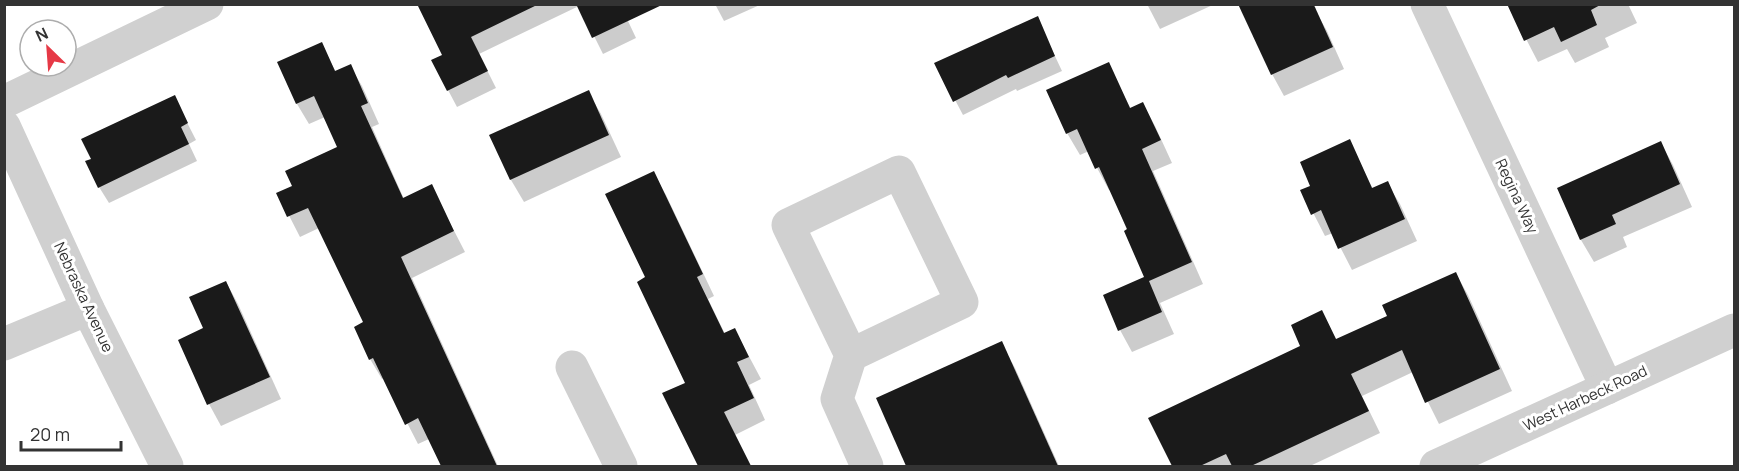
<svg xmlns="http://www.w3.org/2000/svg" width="1739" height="471" viewBox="0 0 1739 471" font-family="Manrope,sans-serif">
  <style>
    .shadow { fill: #0003 }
    .building { fill: #1a1a1a }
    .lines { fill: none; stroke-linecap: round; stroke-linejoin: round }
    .minor { stroke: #d0d0d0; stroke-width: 33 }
    .labels { text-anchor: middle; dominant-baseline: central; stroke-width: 6; stroke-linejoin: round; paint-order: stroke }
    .street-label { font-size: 15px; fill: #333; stroke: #fff }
  </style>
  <rect width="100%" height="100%" fill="#fff"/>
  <g class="shadow">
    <polygon points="419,4 620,4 636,38 603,54 579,6 479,54 496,88 457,107 448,90 444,56"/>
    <polygon points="715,4 762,4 724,21"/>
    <polygon points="1147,4 1215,4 1160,29"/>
    <polygon points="1240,4 1301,4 1306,14 1315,10 1327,31 1344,69 1284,96 1272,74"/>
    <polygon points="1508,4 1628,4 1637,23 1605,38 1609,47 1575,63 1567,49 1538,62"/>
    <polygon points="1037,18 1062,71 1017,91 1016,89 963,115 936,64"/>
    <polygon points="321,44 336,72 350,66 362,86 379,124 372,127 404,199 431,186 465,252 412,278 498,466 443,466 429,439 418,444 384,378 382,379 370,359 365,323 319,228 300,237 278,194 294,186 339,148 325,117 309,124 297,104 279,63"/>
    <polygon points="1108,64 1131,109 1143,104 1155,126 1172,163 1153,171 1203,284 1160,303 1174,334 1132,352 1120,330 1146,278 1111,190 1109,190 1097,168 1089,151 1080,155 1067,133 1048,90"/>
    <polygon points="588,92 601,114 621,157 524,202 511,180 491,136"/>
    <polygon points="174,97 196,140 189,144 197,161 109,203 99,187"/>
    <polygon points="1349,141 1373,189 1387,183 1400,204 1417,241 1352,270 1333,233 1325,236 1302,191 1312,186"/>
    <polygon points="1661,143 1673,165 1692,207 1623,237 1627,247 1594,262 1581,240 1559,189"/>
    <polygon points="653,173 666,195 714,296 708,299 725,334 735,330 761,379 749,385 765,420 735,435 751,466 699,466 664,394 687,383 647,278"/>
    <polygon points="1456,274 1468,295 1512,391 1439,424 1413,372 1362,396 1380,433 1310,466 1174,466 1150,418 1302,346 1321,312 1337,341 1388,317"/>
    <polygon points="226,282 238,304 281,399 221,426 209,404 205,329"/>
    <polygon points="1001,343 1015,368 1059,466 908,466 878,399"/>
  </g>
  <g class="building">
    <polygon points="417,4 539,4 471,37 488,71 447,91 431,60 442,55"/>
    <polygon points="576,4 664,4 592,38"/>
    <polygon points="1238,4 1314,5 1333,47 1271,75"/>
    <polygon points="1507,4 1602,4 1591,10 1597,25 1561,42 1554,27 1524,41"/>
    <polygon points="1038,16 1055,56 1008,78 1006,75 953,102 934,63"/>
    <polygon points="322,42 335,71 351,64 368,103 361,106 403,198 432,184 454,231 401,257 497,466 441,466 418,418 405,425 373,358 369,360 354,327 363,322 308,208 287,217 276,193 292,186 285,171 337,147 314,96 296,104 277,62"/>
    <polygon points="1109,62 1130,108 1143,102 1161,140 1142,149 1192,262 1149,281 1162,312 1118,331 1103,295 1144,277 1124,231 1127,229 1099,167 1095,169 1077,129 1066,134 1046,90"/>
    <polygon points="589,90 609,135 510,180 489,135"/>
    <polygon points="175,95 188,123 181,127 189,144 98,188 85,161 91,159 81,139"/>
    <polygon points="1350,139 1372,188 1388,181 1405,219 1338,249 1321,210 1311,215 1300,190 1310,186 1300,162"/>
    <polygon points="1661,141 1680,184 1612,215 1616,224 1580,240 1557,188"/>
    <polygon points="654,171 703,274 697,277 724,333 735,328 749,357 737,362 754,398 724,412 751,466 698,466 662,393 685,383 637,282 645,277 605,194"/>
    <polygon points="1456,272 1500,369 1425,403 1402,350 1351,374 1369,411 1251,466 1232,466 1226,454 1200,466 1172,466 1148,418 1300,346 1291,325 1322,310 1336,339 1387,316 1382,305"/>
    <polygon points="226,281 270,377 207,405 178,340 203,328 189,297"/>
    <polygon points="1002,341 1058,466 906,466 876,398"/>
  </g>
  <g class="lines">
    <g class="minor">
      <polyline points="1427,4 1607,388"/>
      <polyline points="4,102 207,4"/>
      <polyline points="4,126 88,309 167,466"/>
      <polyline points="4,344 88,309"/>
      <polyline points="851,355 962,302 899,172 788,225 851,355 837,399 867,466"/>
      <polyline points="572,367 621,466"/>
      <polyline points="1436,466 1734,330"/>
    </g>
  </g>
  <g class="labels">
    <g class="street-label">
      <text transform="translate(1517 196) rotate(65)">Regina Way</text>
      <text transform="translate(84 297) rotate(65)">Nebraska Avenue</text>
      <text transform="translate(1585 398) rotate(-25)">West Harbeck Road</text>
    </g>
  </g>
  <rect width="1739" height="471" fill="none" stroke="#333333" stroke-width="12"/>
  <g transform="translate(48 48) rotate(335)"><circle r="28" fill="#ffffff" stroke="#adadad" stroke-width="1.5"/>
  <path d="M0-4.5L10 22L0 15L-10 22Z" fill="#e63946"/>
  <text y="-9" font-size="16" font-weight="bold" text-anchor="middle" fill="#333333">N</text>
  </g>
  <path d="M21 441v9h100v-9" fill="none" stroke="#333333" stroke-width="3"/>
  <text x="30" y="441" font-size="18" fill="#333333" stroke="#ffffff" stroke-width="4.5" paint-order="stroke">20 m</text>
</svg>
